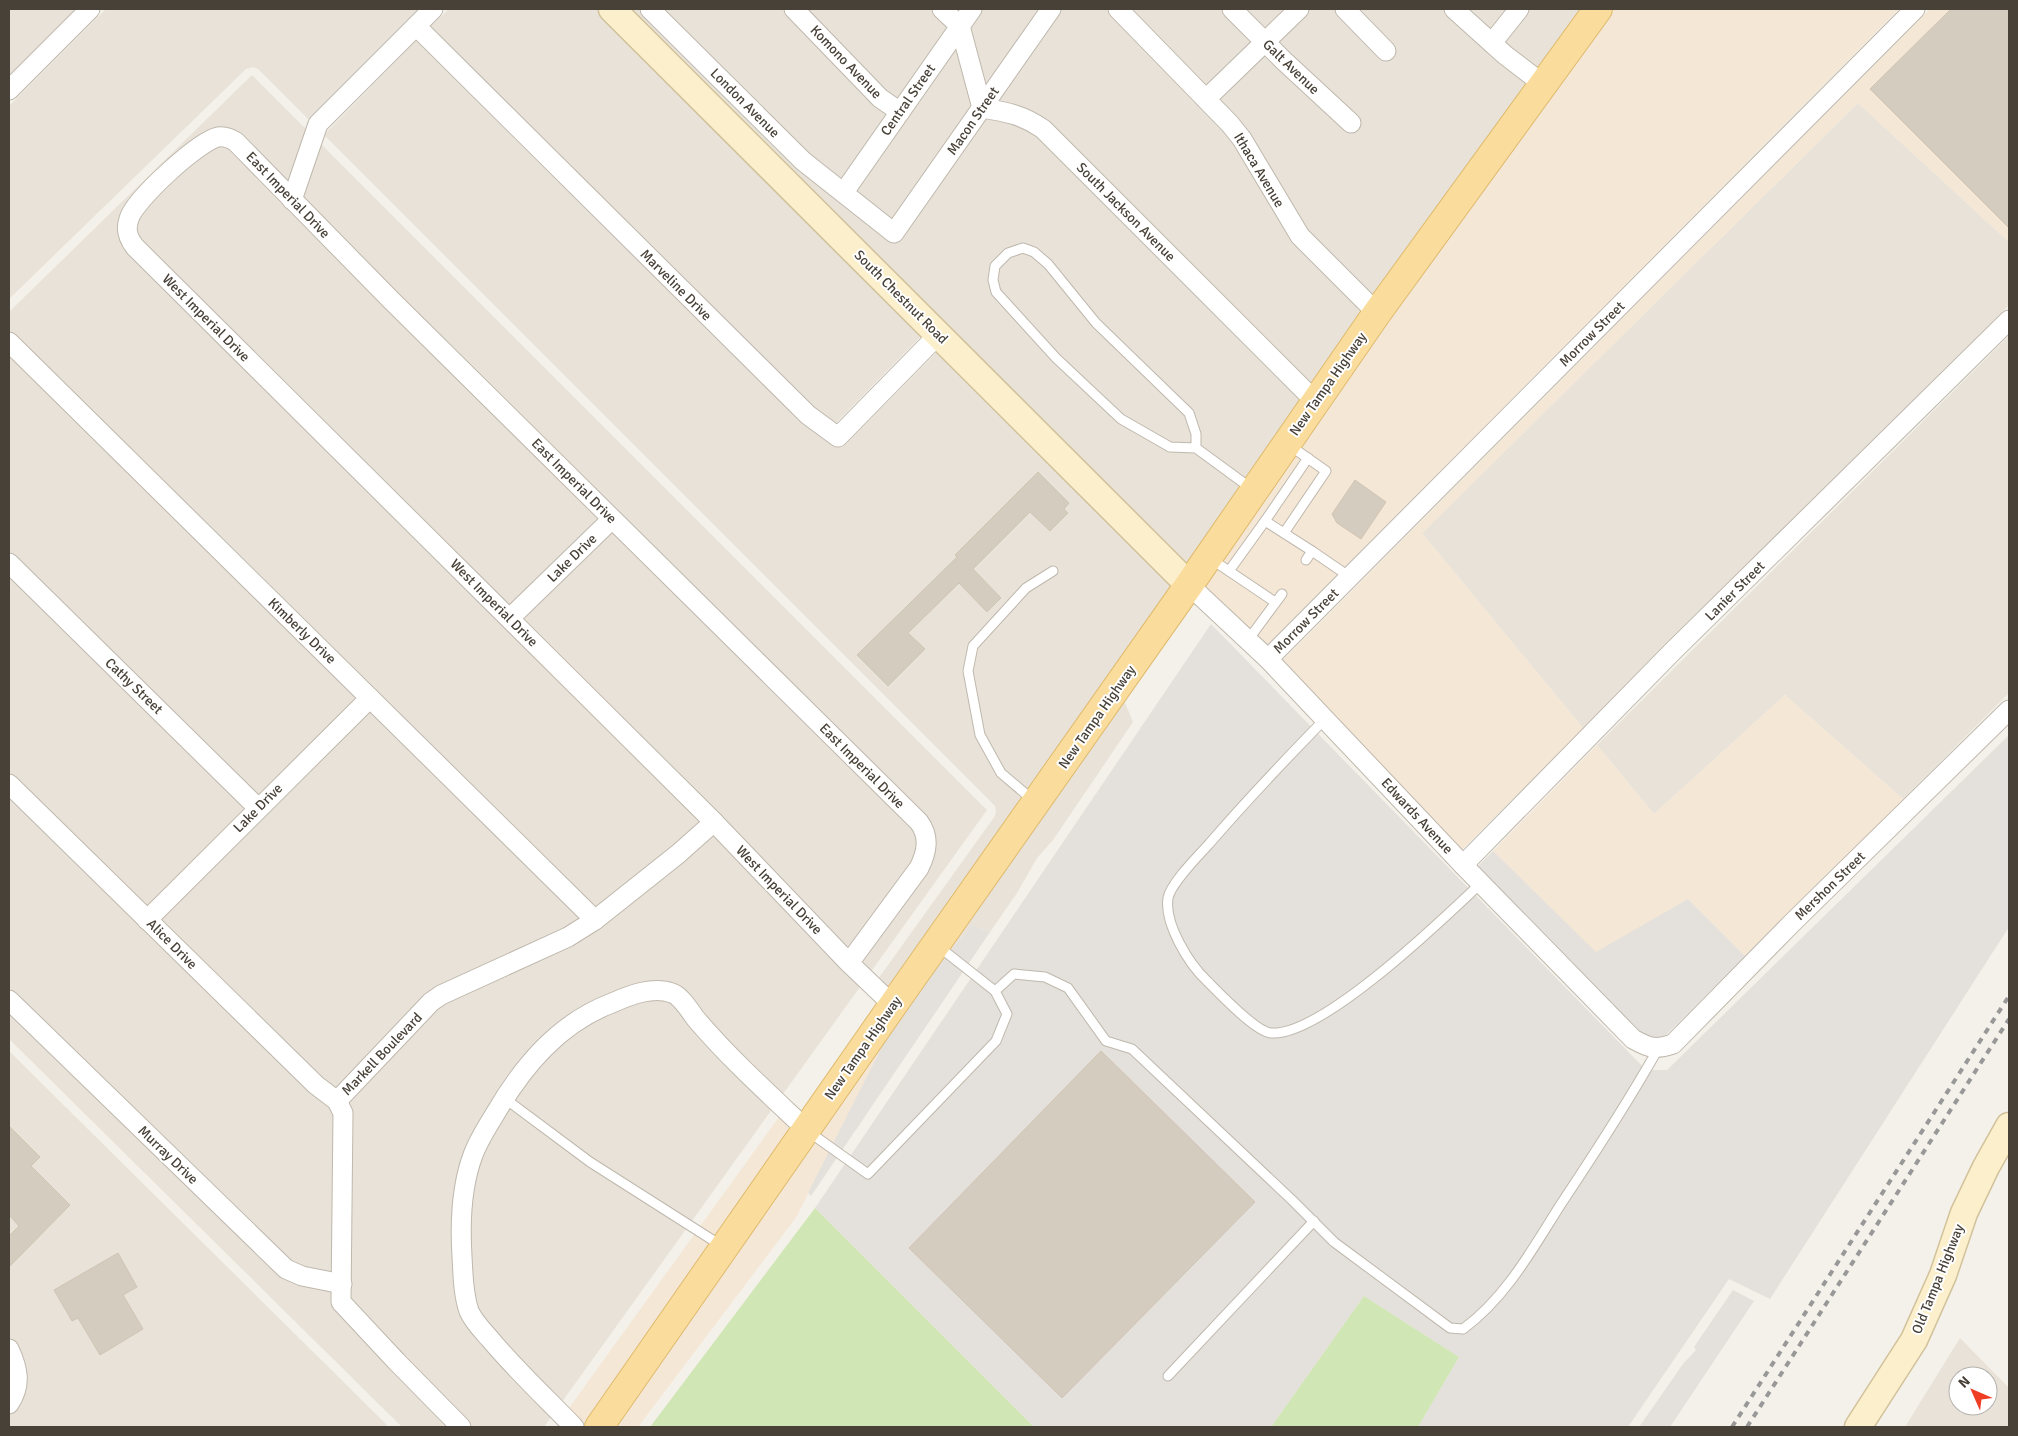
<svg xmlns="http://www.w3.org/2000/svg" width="2018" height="1436" viewBox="0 0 2018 1436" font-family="Signika,sans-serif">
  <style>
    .residential { fill: #e8e2d8; fill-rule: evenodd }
    .commercial { fill: #f5e7d6 }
    .industrial { fill: #e4e0db }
    .green { fill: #d1e6b5 }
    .building { fill: #d5ccc0; stroke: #d0c4b3 }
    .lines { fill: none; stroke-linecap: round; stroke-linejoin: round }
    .lane-casing { stroke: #bfb8ad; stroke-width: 11 }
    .street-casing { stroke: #bfb8ad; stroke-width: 21 }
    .secondary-casing { stroke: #d2c29b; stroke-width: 29 }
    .primary-casing { stroke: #dfba6d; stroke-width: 30 }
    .lane { stroke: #fff; stroke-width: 9 }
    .street { stroke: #fff; stroke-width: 19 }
    .secondary { stroke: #fcefcc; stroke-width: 26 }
    .primary { stroke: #fadd9d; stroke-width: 28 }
    .rail { stroke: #989898; stroke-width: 4; stroke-dasharray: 6 6; stroke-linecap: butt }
    .labels { text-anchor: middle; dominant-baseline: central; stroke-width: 4; stroke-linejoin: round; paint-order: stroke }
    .street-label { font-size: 14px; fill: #484138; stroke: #fff }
  </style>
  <rect width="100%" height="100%" fill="#f4f1ea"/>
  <g class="residential">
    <polygon points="9,9 75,9 9,75"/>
    <polygon points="106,9 418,9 308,119 258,69 253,67 246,69 9,299 9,106"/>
    <polygon points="449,9 598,9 924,333 836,423 814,407 430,27"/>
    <polygon points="626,9 1584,9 1540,70 1502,40 1490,56 1528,85 1375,297 1347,268 1333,281 1364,313 1313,386 1285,357 1271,371 1302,402 1187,569"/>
    <polygon points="416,41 801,422 825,440 833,445 846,444 940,349 1176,586 885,997 873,986 995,816 996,811 995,806 324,135"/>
    <polygon points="252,75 987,810 544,1427 402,1427 9,1039 9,312"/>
    <polygon points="1858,103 2009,242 2009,305 1665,645 1583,728 1422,533"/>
    <polygon points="2009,336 2009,693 1903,799 1785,695 1654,814 1597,745"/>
    <polygon points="1123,698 1133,722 1053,840 1037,858 1017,893 990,932 972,925 913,996"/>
    <polygon points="9,1051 384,1422 388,1427 9,1427"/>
    <path d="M1960,1338L2009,1388V1427H1905ZM1958,1376H1988V1406H1958Z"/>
  </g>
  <g class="commercial">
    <polygon points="1612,9 1899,9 1267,645 1203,585 1329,401"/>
    <polygon points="1930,9 2009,9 2009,242 1858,103 1422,533 1583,728 1462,850 1283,660"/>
    <polygon points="1785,695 1903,799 1745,956 1688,899 1596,953 1493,851 1597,745 1654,814"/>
    <polygon points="895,1021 797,1216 638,1427 613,1427"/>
    <polygon points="779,1117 793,1130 587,1426 569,1408"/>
  </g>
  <g class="industrial">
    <polygon points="1211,624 1646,1070 1667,1070 2009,735 2009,927 1770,1299 1729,1279 1628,1427 1418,1427 1459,1357 1364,1296 1271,1427 1034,1427 815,1208"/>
    <polygon points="1493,851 1596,952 1688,899 1745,956 1666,1035 1656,1038 1648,1036 1639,1031 1478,866"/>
    <polygon points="972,925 990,932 811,1196 808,1193 895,1021 913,996"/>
    <polygon points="1733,1290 1754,1301 1670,1427 1639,1427 1683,1364 1696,1350 1694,1347"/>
  </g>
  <g class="green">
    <polygon points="815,1208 1034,1427 650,1427"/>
    <polygon points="1364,1296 1459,1357 1418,1427 1271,1427"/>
  </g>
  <g class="building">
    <polygon points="1951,9 2009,9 2009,228 1870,89"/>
    <polygon points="1038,472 1069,503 1064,509 1068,513 1050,531 1030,512 973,569 1001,598 987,612 959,583 908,633 925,649 888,686 857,655 957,557 955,555"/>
    <polygon points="1355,480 1386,502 1361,539 1337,523 1332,514"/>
    <polygon points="1101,1051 1255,1202 1062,1398 909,1248"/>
    <polygon points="9,1126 40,1157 31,1166 70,1205 9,1267 9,1236 19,1226 9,1215"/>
    <polygon points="118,1253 137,1287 123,1295 143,1329 100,1355 78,1318 72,1321 54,1290"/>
  </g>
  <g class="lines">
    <defs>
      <g id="lane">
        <polyline points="1196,448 1196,434 1189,413 1096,323 1048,264 1034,252 1023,248 1008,253 995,266 993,280 996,292 1056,358 1121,419 1170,447 1196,448 1252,489"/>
        <polyline points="1265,521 1308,458"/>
        <polyline points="1284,533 1326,471 1289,445"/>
        <polyline points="1211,559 1275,602"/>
        <polyline points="1306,560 1312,551 1350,577"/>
        <polyline points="1229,571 1265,521 1312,551"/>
        <polyline points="1248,640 1282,594"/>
        <path d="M1325,719C1285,760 1246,801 1209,844C1198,856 1171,883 1168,898C1164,924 1189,964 1207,981C1219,993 1256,1032 1271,1033C1321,1037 1443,919 1481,883"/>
        <polyline points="1034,801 1001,773 980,735 968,671 973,646 1026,588 1053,571"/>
        <path d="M995,991L1014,974L1045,977L1068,988L1106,1041L1132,1049L1292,1200L1334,1242L1450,1328L1463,1329C1506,1298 1533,1248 1561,1204C1595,1153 1628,1102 1658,1049"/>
        <polyline points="504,1098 590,1162 722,1246"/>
        <polyline points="809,1132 868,1174 996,1041 1007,1014 995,991 938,946"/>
        <polyline points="1168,1376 1314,1221"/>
      </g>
      <g id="street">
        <polyline points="650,9 803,161 894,233 1051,9"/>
        <polyline points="794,9 880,98 900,112"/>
        <path d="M942,9L960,26L982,108C1007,112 1023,115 1043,129L1316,402"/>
        <polyline points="1118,9 1230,124 1242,139 1300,236 1377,313"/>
        <polyline points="1232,9 1283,60 1351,123"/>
        <polyline points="1345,9 1386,51"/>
        <polyline points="1454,9 1505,55 1543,84"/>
        <polyline points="416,26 808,415 838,437 939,334"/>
        <polyline points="1492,43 1519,9"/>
        <polyline points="9,90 90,9"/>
        <polyline points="1206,99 1299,9"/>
        <polyline points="844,192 972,9"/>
        <polyline points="292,200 318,124 433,9"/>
        <polyline points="9,342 595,920"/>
        <polyline points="9,563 258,808"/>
        <path d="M1189,585L1268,659L1463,865L1633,1039C1649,1048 1655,1050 1673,1044L1792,923L2009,710"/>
        <polyline points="510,618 612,519"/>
        <polyline points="1268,659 1915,9"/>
        <polyline points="9,784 316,1085 337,1101 343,1113 341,1302 397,1362 461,1427"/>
        <polyline points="1463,865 1672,652 2009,320"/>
        <polyline points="147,920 370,698"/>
        <path d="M849,963L919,868C927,852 930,837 919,822L391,300L236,142C230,138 225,136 218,137C199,141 134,200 129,219C125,230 128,238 135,247L714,822L849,963L893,1005"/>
        <polyline points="9,1000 286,1269 302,1276 342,1284"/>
        <polyline points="337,1101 431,1002 441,995 568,937 595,920 678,854 714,822"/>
        <path d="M9,1349C18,1368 22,1385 9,1404"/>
        <path d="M574,1427C546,1398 516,1370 490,1339C483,1331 473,1321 469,1311C463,1294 463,1274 462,1256C460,1224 461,1187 473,1155C478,1141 487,1127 495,1114C523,1066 559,1023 612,1003C630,995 653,986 672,993C681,996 690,1011 696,1019C730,1059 769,1094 807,1130"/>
      </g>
      <g id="secondary">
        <polyline points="612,9 1189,585"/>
        <polyline points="1858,1427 1914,1340 1943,1275 1964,1213 1986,1167 2009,1126"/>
      </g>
      <polyline id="primary" points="599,1427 893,1005 1189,585 1377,313 1598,9"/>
    </defs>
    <use href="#lane" class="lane-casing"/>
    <use href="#street" class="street-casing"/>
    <use href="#secondary" class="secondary-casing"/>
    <use href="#primary" class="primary-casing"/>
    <use href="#lane" class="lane"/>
    <use href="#street" class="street"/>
    <use href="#secondary" class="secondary"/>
    <use href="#primary" class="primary"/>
    <g class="rail">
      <polyline points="1732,1427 2009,996"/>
      <polyline points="1747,1427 2009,1019"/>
    </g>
  </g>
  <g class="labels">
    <g class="street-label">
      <text transform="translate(846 62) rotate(46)">Komono Avenue</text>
      <text transform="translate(1291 67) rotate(44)">Galt Avenue</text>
      <text transform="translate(908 100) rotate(-55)">Central Street</text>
      <text transform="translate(745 103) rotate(45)">London Avenue</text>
      <text transform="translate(973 121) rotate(-55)">Macon Street</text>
      <text transform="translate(1259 170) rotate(59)">Ithaca Avenue</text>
      <text transform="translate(288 195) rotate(46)">East Imperial Drive</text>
      <text transform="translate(1126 212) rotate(45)">South Jackson Avenue</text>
      <text transform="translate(676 285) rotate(45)">Marveline Drive</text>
      <text transform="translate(901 297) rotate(45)">South Chestnut Road</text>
      <text transform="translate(206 318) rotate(45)">West Imperial Drive</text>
      <text transform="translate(1592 334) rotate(-45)">Morrow Street</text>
      <text transform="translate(1328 384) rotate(-55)">New Tampa Highway</text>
      <text transform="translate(574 481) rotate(45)">East Imperial Drive</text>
      <text transform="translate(572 558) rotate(-44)">Lake Drive</text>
      <text transform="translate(1735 591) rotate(-45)">Lanier Street</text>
      <text transform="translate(494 603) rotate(45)">West Imperial Drive</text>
      <text transform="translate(1306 621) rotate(-45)">Morrow Street</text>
      <text transform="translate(302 631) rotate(44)">Kimberly Drive</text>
      <text transform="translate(134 686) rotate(44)">Cathy Street</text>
      <text transform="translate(1097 717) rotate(-55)">New Tampa Highway</text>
      <text transform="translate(862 766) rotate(45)">East Imperial Drive</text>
      <text transform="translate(258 808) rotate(-45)">Lake Drive</text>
      <text transform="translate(1417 816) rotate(47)">Edwards Avenue</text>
      <text transform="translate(1830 886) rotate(-44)">Mershon Street</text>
      <text transform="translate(779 890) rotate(46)">West Imperial Drive</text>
      <text transform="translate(172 944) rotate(45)">Alice Drive</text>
      <text transform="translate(863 1048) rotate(-55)">New Tampa Highway</text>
      <text transform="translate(382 1054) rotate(-46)">Markell Boulevard</text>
      <text transform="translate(168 1155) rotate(44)">Murray Drive</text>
      <text transform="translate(1938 1279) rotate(-68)">Old Tampa Highway</text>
    </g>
  </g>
  <rect width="2018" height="1436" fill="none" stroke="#484138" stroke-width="20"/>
  <g transform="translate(1973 1391) rotate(315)"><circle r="24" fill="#ffffff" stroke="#b6b3af"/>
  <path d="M0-4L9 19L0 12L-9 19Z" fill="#f03e24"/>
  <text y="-8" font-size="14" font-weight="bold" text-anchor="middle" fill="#484138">N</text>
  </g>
</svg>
